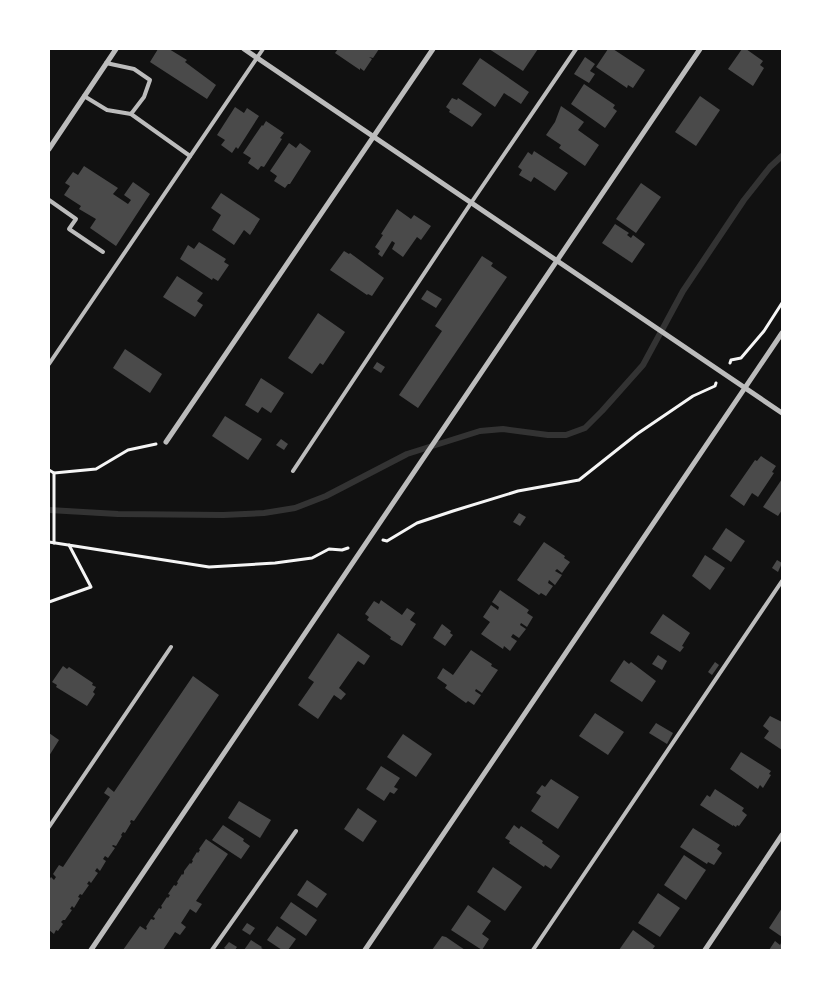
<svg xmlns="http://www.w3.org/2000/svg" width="831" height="999" viewBox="0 0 831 999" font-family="'PT Sans Narrow',sans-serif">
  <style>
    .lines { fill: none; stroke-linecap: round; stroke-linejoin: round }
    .stream { stroke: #333; stroke-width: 6 }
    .building { fill: #4a4a4a }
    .path { stroke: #f5f5f5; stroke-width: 3 }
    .service { stroke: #bcbcbc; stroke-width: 4 }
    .minor { stroke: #bcbcbc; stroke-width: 5 }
  </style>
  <rect width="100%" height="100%" fill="#111"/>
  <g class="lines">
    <polyline class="stream" points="49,510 118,514 223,515 264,513 295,508 326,496 407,454 480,431 503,429 548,435 566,435 585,428 602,411 643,365 683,291 744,200 770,167 782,156"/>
  </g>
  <g class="building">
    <polygon points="158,49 169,49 187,60 185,62 216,85 207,99 150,62"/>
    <polygon points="338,49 379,49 373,58 369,57 372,59 364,71 360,68 360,70 335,53"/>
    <polygon points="489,49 538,49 523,71"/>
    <polygon points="608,49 613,49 645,70 633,88 628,85 627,88 596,67"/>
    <polygon points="742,49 746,49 763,61 760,65 764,68 753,86 728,69"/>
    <polygon points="585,57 595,64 590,71 595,74 589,83 574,74"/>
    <polygon points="480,58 529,92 521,104 504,93 495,107 462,84"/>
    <polygon points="584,84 615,105 613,108 617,111 605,128 571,104"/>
    <polygon points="700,96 720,110 696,146 675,132"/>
    <polygon points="452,98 457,100 458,98 482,114 472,127 449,112 450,110 446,107"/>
    <polygon points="561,106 584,122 578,130 599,145 585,166 559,148 561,145 546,135 555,122"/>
    <polygon points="235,107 244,113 247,108 259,116 238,149 236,147 232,153 221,145 225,140 217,135"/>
    <polygon points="266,121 284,133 280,138 282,139 264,167 261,166 258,170 248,163 251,158 243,153 262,125 263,126"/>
    <polygon points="289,143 296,148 300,143 311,151 290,184 288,184 285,188 274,181 277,176 270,171"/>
    <polygon points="534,151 568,173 555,191 534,177 531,182 519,175 522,170 518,167 528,152 532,155"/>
    <polygon points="84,166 118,188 113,194 128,204 131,200 124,195 133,182 150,194 116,246 90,228 96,219 79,209 81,206 64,195 70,186 65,183 73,172 78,175"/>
    <polygon points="641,183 661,197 636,233 616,219"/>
    <polygon points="221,193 260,219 250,235 244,230 234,245 212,230 221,215 211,208"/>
    <polygon points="397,209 411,219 414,215 431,226 421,240 417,237 403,257 392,249 395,243 392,241 382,257 378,254 380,251 375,247 383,235 381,234"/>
    <polygon points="615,224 629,233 627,235 631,238 633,235 645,244 632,263 602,243"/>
    <polygon points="199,242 226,259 224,262 229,265 218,281 213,278 212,280 180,259 188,245 194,249"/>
    <polygon points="344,251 349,254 350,253 384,278 372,296 368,294 367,295 330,270"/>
    <polygon points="482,256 493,263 491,266 507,277 418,408 399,395 442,331 435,326"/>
    <polygon points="177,276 203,293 197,301 203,305 195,317 163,297"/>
    <polygon points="427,290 442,299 436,308 421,299"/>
    <polygon points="318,313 345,332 323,365 320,363 312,374 288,358"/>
    <polygon points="125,349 162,374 150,393 113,368"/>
    <polygon points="377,362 385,367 381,373 373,368"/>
    <polygon points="261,378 284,393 271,413 262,407 258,413 245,405"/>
    <polygon points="225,416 262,439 248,460 212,436"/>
    <polygon points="281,439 288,444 284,450 276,445"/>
    <polygon points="761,456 776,466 772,472 774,473 758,497 752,493 744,506 730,496 755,460 757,461"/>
    <polygon points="782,479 782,510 778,516 763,507"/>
    <polygon points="519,513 526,517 520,526 513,522"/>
    <polygon points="726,528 745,541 731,562 712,549"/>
    <polygon points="544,542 565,556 564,558 570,562 562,573 557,569 555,571 562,575 555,585 549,580 548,583 553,586 546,596 541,593 539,595 517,580"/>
    <polygon points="705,555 725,568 710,590 692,576"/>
    <polygon points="777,560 782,563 778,572 772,568"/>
    <polygon points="500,590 529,610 527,613 533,617 527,627 521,623 520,625 526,629 519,638 513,634 511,637 517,641 510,651 504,646 503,649 481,634 490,622 483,617 491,605 498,610 499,607 492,602"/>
    <polygon points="381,600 402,615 407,608 415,613 410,620 416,624 402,646 390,639 391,637 367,620 369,617 365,614 374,601 379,604"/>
    <polygon points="663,614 690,633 682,646 684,647 680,652 650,633"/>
    <polygon points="442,624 451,631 450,633 453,635 445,646 433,638"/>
    <polygon points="338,633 370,656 364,665 358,661 339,688 346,694 341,700 334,695 318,719 298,705 314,682 308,678"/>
    <polygon points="471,650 492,664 491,666 498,670 482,693 476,689 475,691 481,695 474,705 468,701 466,703 445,688 447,685 437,678 443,668 453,675"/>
    <polygon points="658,655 667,661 662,670 652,664"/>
    <polygon points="624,660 629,664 631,662 656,681 642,702 610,681"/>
    <polygon points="715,662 719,665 712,675 708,672"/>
    <polygon points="63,666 67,669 69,667 93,683 92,685 96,687 93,692 95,694 87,706 56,687 57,685 52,682"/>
    <polygon points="193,676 219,695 134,821 131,820 130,822 131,823 125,833 123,832 121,835 122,836 116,846 113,845 112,846 115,848 108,858 105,856 103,859 106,861 100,871 97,868 95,871 98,873 91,883 89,881 87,884 89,885 82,895 80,894 78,897 80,898 74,908 72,906 70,909 72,910 65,920 63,920 61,922 63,924 58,931 56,930 54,934 49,930 49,880 51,877 54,880 56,877 53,874 59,865 63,867 110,797 104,793 108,787 114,792"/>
    <polygon points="595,713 624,732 608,755 579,736"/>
    <polygon points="770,716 782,722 782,750 764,738 769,731 763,726"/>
    <polygon points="656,723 673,733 667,744 649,733"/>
    <polygon points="49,733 59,740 49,756"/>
    <polygon points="403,734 432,754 416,777 387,757"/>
    <polygon points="741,752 771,771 769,774 771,775 763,788 760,785 758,789 730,769"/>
    <polygon points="381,766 400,778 394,787 398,789 394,794 390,792 384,801 366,789"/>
    <polygon points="551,779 579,797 558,829 531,811 541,796 536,793 542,785 545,787"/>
    <polygon points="715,789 744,808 742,811 747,815 739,826 737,825 736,827 733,825 733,826 700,805 707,795 710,797"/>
    <polygon points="239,801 271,820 260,838 228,818"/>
    <polygon points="358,808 377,821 363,842 344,829"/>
    <polygon points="223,825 244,839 243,841 250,846 241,859 212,840"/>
    <polygon points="514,825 519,829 521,826 543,841 542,843 560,856 551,869 545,865 544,867 509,843 510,841 505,838"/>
    <polygon points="693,828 720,845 717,849 722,853 714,865 708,862 707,864 680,847"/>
    <polygon points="206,839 228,854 196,901 202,904 196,913 190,909 181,923 186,927 180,935 175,932 163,950 123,950 140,926 146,930 147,928 146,927 151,919 154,920 155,918 153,917 159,908 161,909 162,907 161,906 167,897 168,898 170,895 168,894 174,885 176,886 178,883 177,882 182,874 183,875 184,873 184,871 190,863 191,864 193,861 192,860 197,852 198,853 200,850 199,849"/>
    <polygon points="684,855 706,870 686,900 664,885"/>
    <polygon points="493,867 522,887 505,911 477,892"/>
    <polygon points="307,880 327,894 317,908 297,895"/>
    <polygon points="658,893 680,908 660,937 638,923"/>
    <polygon points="291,902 317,920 306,936 280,918"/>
    <polygon points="468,905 491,921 482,934 489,939 482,950 451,930"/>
    <polygon points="782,908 782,937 769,928"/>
    <polygon points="247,923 255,928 250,935 242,930"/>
    <polygon points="277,926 296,939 288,950 282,950 267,940"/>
    <polygon points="633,930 655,946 652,950 619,950"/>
    <polygon points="442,936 446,937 465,950 432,950"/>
    <polygon points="251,940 262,947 261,948 265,950 244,950"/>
    <polygon points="775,941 780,945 781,943 782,944 782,950 769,950"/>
    <polygon points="229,942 237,947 235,950 227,950 224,948"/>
  </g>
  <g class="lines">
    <g class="path">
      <polyline points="730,363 731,360 741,358 764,331 782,303"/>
      <polyline points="49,470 54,473 96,469 128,450 156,444"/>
      <polyline points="383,540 387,541 417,523 453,511 518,491 579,480 637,434 693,396 715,386 716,383"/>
      <polyline points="49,542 209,567 275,563 312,558 329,549 342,550 348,548"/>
      <polyline points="54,543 54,473"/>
      <polyline points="49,602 91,587 69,545"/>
    </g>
    <g class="service">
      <polyline points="84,96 107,110 131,114 144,97 150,80 134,69 106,63"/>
      <polyline points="131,114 190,156"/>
      <polyline points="49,200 76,219 69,229 103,252"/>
      <polyline points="49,364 263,49"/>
      <polyline points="293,471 471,203 576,49"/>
      <polyline points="49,827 171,647"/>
      <polyline points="212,950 296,831"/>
      <polyline points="533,950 782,581"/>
    </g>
    <g class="minor">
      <polyline points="244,49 782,413"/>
      <polyline points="49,149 116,49"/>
      <polyline points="166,442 433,49"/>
      <polyline points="91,950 700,49"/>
      <polyline points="365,950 782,333"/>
      <polyline points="705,950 782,835"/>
    </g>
  </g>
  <rect width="831" height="999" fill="none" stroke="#ffffff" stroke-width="100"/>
</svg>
